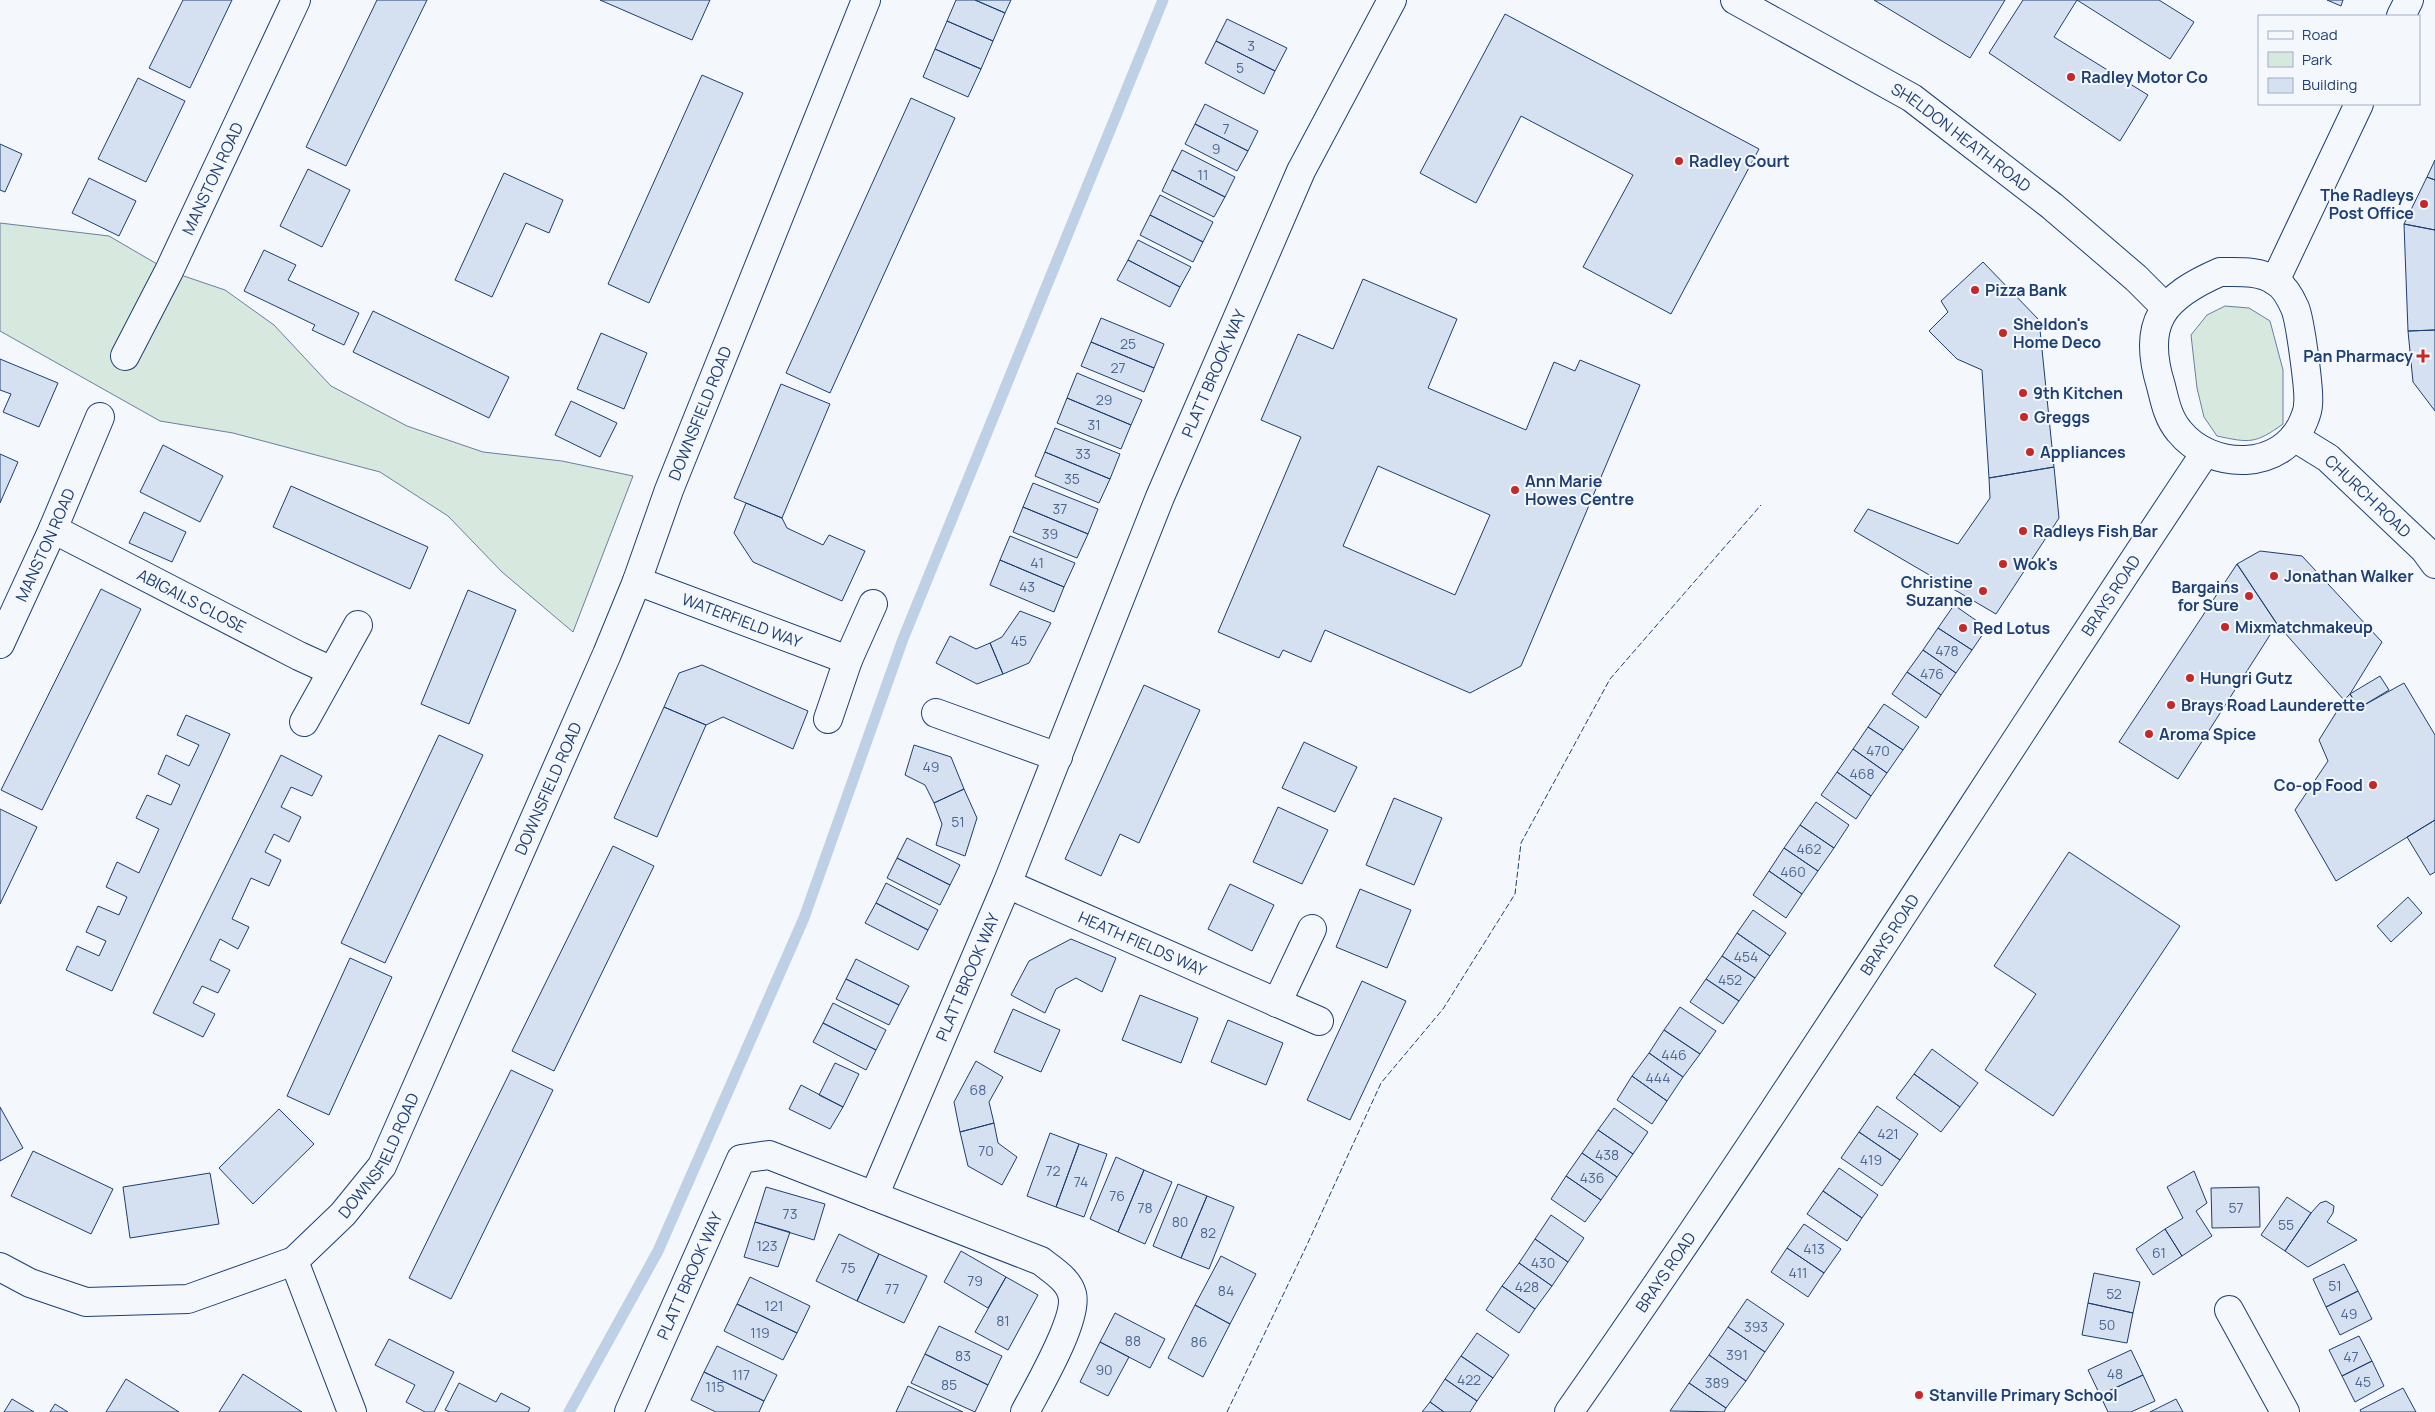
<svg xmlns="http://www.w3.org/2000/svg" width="2435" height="1412" font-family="Manrope,sans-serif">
<rect width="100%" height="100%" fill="#f4f7fb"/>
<!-- green -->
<path fill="#d7e8df" stroke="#687fa3" d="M0 223 109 236 169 271 225 290 274 325 331 386 407 426 483 452 562 461 633 476 573 632 502 572 448 516 380 472 233 433 160 421 0 331Z
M2225 306 2249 308 2270 321 2283 370V424C2255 444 2250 443 2217 436L2204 417 2197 388 2191 335 2207 315Z"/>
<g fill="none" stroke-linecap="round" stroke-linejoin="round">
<!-- stream -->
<path stroke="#bed0e5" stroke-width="11" d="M569 1412 658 1251 804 918 903 639 1163 0"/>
</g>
<!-- building -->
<path fill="#d5e0f0" stroke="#1d3f73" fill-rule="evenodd" d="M183 0H232L190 88 149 68Z
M377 0H427L346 166 306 147Z
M600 0H710L692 40Z
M956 0H975L1005 13 993 41 947 21Z
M975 0H1011L1005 13Z
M1874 0H2005L1970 58Z
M2023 0H2159L2194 22 2170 59 2077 0 2054 37 2148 95 2120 141 1989 53Z
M2327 0H2343L2341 6Z
M1505 14 1759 149 1671 314 1583 267 1633 175 1521 116 1476 203 1420 173Z
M1227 19 1287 48 1275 71 1216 41Z
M947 21 993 41 981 69 935 49Z
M1216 41 1275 71 1264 94 1205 63Z
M935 49 981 69 968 97 923 77Z
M702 75 743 93 649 303 608 284Z
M138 78 185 101 146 182 98 159Z
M911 98 955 118 830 393 786 373Z
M1205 104 1258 131 1248 151 1195 124Z
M1195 124 1248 151 1237 171 1185 144Z
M0 144 22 154 5 192 0 190Z
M1182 150 1235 177 1225 197 1172 170Z
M2435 160V180L2427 177Z
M308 169 350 190 322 247 280 226Z
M1172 170 1225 197 1214 217 1162 191Z
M504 173 563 200 549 233 526 223 492 297 455 280Z
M2427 177 2435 180V230L2404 224Z
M89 178 136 201 119 236 72 213Z
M1160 195 1213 222 1203 242 1150 215Z
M1150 215 1203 242 1193 262 1140 235Z
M2404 224 2435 230V330L2408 331Z
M1138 240 1191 267 1180 287 1128 260Z
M264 250 296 265 288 280 359 313 344 345 312 330 315 325 244 291Z
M1128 260 1180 287 1170 307 1117 280Z
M1983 262 2039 320 2054 467 1989 478 1982 370 1957 359 1929 331 1948 312 1941 301Z
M1363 279 1457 319 1428 388 1526 430 1554 362 1575 371 1580 360 1640 385 1521 666 1470 693 1325 630 1311 662 1283 650 1279 658 1218 632 1301 437 1261 420 1298 334 1333 349ZM1378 466 1490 515 1455 595 1343 546Z
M373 311 509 377 489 418 353 352Z
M1101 318 1164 344 1154 368 1091 342Z
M2435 330V411L2413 382 2408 331Z
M601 333 647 353 624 409 577 389Z
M1091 342 1154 368 1144 392 1081 366Z
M0 359 58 383 39 427 3 412 11 394 0 390Z
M1077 373 1142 400 1131 425 1067 398Z
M781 384 830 404 782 518 734 498Z
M1067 398 1131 425 1121 449 1057 423Z
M571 401 617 423 600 457 555 435Z
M1055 428 1120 454 1110 479 1045 452Z
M163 445 223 476 200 522 140 492Z
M1045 452 1110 479 1099 503 1035 476Z
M0 454 18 462 0 503Z
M2054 467 2059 518 1996 614 1854 531 1868 509 1958 544 1990 498 1989 478Z
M1033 483 1098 509 1088 534 1023 507Z
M291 486 428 547 410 589 273 527Z
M746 503 782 518 787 528 823 545 829 535 865 551 842 601 753 562 734 533Z
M1023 507 1088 534 1077 558 1013 532Z
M144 512 186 532 172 562 129 543Z
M1010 536 1075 563 1064 587 1000 560Z
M2260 551 2302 556 2382 642 2350 694 2344 700 2277 624 2237 564Z
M1000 560 1064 587 1054 612 990 585Z
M2237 564 2277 624 2178 779 2119 742Z
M101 589 141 609 42 810 1 790Z
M468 590 516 610 469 724 421 704Z
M1954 605 1987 628 1972 650 1938 628Z
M1020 611 1051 623 1029 663 1003 674 990 643 1002 637Z
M1938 628 1972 650 1956 673 1923 650Z
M950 636 976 649 990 643 1003 674 977 684 936 663Z
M1923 650 1956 673 1941 695 1907 672Z
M702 665 808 711 793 749 723 717 706 725 664 707 679 673Z
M1907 672 1941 695 1926 718 1892 694Z
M2380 676 2389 690 2359 708 2350 694Z
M2404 683 2435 735V820L2336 881 2295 810 2328 761 2319 740 2344 700 2350 694 2359 708Z
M1144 685 1200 710 1139 843 1120 834 1101 876 1065 859Z
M1884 704 1919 727 1903 750 1868 727Z
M664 707 706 725 657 837 614 818Z
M186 715 230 734 112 991 66 970 77 946 99 956 106 941 86 932 98 906 119 915 127 897 106 887 117 862 139 873 159 829 136 818 147 795 171 805 180 785 158 774 166 755 189 766 199 745 177 735Z
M1868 727 1903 750 1887 773 1853 749Z
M439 735 483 755 385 963 341 943Z
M1304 742 1357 767 1335 812 1282 788Z
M914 745 951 757 964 789 934 803 925 785 905 775Z
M1853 749 1887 773 1871 796 1837 772Z
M281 755 322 776 312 796 291 787 281 807 301 817 289 842 274 834 265 852 281 860 269 886 251 878 232 919 249 927 238 949 220 939 210 960 230 970 218 993 202 986 193 1003 215 1014 203 1037 153 1013Z
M1837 772 1871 796 1856 819 1821 795Z
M964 789 977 818 965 856 936 845 942 824 934 803Z
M1394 798 1442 818 1414 885 1366 865Z
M1816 802 1849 825 1834 848 1800 825Z
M1278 807 1328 830 1302 884 1253 862Z
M0 809 37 827 0 904Z
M2435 820V872L2430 875 2407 837Z
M1800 825 1834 848 1818 871 1784 848Z
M907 838 960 865 950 885 897 858Z
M613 846 654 866 554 1071 512 1051Z
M1784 848 1818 871 1802 894 1769 871Z
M2069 852 2180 926 2053 1116 1985 1070 2036 994 1994 966Z
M897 858 950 885 940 905 887 878Z
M1769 871 1802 894 1786 918 1753 895Z
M886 883 938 910 928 930 876 903Z
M1230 884 1274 905 1252 951 1208 929Z
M1360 889 1411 910 1387 968 1336 947Z
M2408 897 2422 913 2391 942 2377 926Z
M876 903 928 930 918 950 865 923Z
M1753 910 1786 933 1770 956 1737 933Z
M1737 933 1770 956 1755 978 1722 956Z
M1071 939 1116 958 1102 992 1076 978 1056 989 1045 1013 1011 995 1029 961Z
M1722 956 1755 978 1739 1001 1706 979Z
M350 958 392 977 329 1115 287 1096Z
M856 959 909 986 899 1005 846 979Z
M846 979 899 1005 889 1025 836 999Z
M1706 979 1739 1001 1723 1024 1690 1002Z
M1362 981 1406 1001 1350 1120 1307 1100Z
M1140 995 1198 1018 1181 1063 1122 1040Z
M833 1003 886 1030 876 1050 823 1023Z
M1680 1007 1716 1031 1700 1054 1664 1030Z
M1013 1009 1060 1030 1041 1072 994 1052Z
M1228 1020 1283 1043 1266 1085 1211 1062Z
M823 1023 876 1050 866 1070 813 1042Z
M1664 1030 1700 1054 1683 1077 1649 1053Z
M1932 1049 1978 1083 1960 1107 1914 1074Z
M1649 1053 1683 1077 1667 1101 1632 1076Z
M976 1061 1003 1077 989 1102 994 1123 960 1132 954 1102Z
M835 1063 859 1074 843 1107 819 1095Z
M511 1070 553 1090 451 1299 409 1278Z
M1914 1074 1960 1107 1941 1132 1896 1098Z
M1632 1076 1667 1101 1652 1124 1617 1100Z
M801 1085 843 1107 830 1129 789 1109Z
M1877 1106 1918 1134 1900 1160 1859 1132Z
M0 1107 23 1148 0 1161Z
M1614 1108 1648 1132 1633 1154 1598 1130Z
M279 1109 314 1144 253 1204 219 1168Z
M994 1123 998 1143 1017 1157 1002 1185 968 1166 960 1132Z
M1598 1130 1633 1154 1617 1177 1582 1153Z
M1859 1132 1900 1160 1882 1186 1841 1158Z
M1050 1133 1079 1144 1056 1207 1027 1196Z
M1079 1144 1107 1154 1084 1217 1056 1207Z
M33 1151 113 1189 91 1234 11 1196Z
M1582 1153 1617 1177 1601 1200 1566 1176Z
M1116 1157 1144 1170 1118 1232 1090 1219Z
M1839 1168 1878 1195 1862 1218 1823 1191Z
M1144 1170 1172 1182 1145 1244 1118 1232Z
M2194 1171 2207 1203 2196 1211 2212 1236 2182 1256 2165 1229 2183 1218 2167 1187Z
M210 1173 219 1224 130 1238 123 1187Z
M1566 1176 1601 1200 1585 1222 1551 1199Z
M1178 1184 1207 1196 1181 1258 1153 1246Z
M766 1187 825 1204 814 1240 755 1222Z
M2259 1187 2260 1227 2212 1228 2211 1188Z
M1823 1191 1862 1218 1847 1241 1807 1214Z
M1207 1196 1234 1207 1209 1269 1181 1258Z
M2287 1197 2311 1213 2285 1251 2261 1235Z
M2326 1201 2334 1206 2333 1213 2327 1222 2357 1240 2308 1267 2285 1251 2311 1213 2320 1203Z
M1551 1215 1584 1238 1568 1262 1535 1239Z
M755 1222 790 1232 778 1267 744 1257Z
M1804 1224 1841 1249 1824 1273 1787 1248Z
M2165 1229 2182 1256 2153 1275 2136 1249Z
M839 1234 879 1254 857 1301 816 1281Z
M1535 1239 1568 1262 1552 1286 1519 1263Z
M1787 1248 1824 1273 1808 1297 1771 1272Z
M961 1251 1006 1277 988 1308 944 1282Z
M879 1254 927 1276 904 1323 857 1301Z
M1221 1256 1256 1274 1230 1324 1195 1305Z
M1519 1263 1552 1286 1535 1309 1502 1286Z
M2344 1264 2358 1291 2326 1307 2313 1279Z
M2094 1273 2140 1282 2133 1313 2088 1303Z
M750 1277 810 1306 797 1333 737 1304Z
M1006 1277 1038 1295 1008 1350 975 1332Z
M1502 1286 1535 1309 1519 1333 1486 1310Z
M2358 1291 2372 1319 2340 1335 2326 1307Z
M1747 1299 1784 1324 1765 1352 1728 1327Z
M2088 1303 2133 1313 2127 1343 2082 1335Z
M737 1304 797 1333 783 1360 724 1331Z
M1195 1305 1230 1324 1203 1377 1168 1358Z
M1115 1313 1165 1339 1150 1368 1100 1342Z
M939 1326 1002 1356 988 1385 925 1354Z
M1728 1327 1765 1352 1746 1381 1709 1355Z
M1477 1333 1509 1355 1493 1378 1461 1356Z
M2359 1336 2372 1361 2342 1376 2329 1350Z
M389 1339 454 1372 434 1412H425L406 1402 415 1385 375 1365Z
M1100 1342 1129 1357 1108 1396 1080 1382Z
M717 1346 777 1375 764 1401 704 1372Z
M2131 1350 2143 1375 2100 1395 2088 1370Z
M925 1354 988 1385 975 1412 911 1383Z
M1709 1355 1746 1381 1726 1408 1689 1383Z
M1461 1356 1493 1378 1477 1401 1445 1379Z
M2372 1361 2384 1386 2355 1402 2342 1376Z
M704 1372 764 1401 759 1412H716L691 1400Z
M243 1374 302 1412H219Z
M2143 1375 2155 1401 2131 1412H2108L2100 1395Z
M126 1379 179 1412H106Z
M1445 1379 1477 1401 1470 1412H1444L1430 1402Z
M459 1383 496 1402 501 1393 530 1408 528 1412H450L445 1410Z
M1689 1383 1726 1408 1724 1412 1670 1411Z
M908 1386 963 1412H896Z
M2403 1388 2416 1412H2361L2360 1410Z
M12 1399 34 1412H4Z
M2176 1399 2183 1412H2150Z
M1430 1402 1444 1412H1422Z
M55 1404 68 1412H50Z"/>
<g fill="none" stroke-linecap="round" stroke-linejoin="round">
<defs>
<g id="street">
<path id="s1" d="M125 356 169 271 296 0"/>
<path id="s2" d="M53 529 299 656 332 671"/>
<path id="s3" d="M637 581 848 660"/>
<path id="s4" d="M0 644 53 529 100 417"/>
<path d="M936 713 1058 757"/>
<path d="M828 719 848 660 873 604"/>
<path d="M304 722 358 625"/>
<path id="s5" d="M1007 884 1319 1021"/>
<path d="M1277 1003 1312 929"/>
<path id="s6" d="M874 1196 1007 884 1160 497 1301 171 1392 0"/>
<path d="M294 1261 352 1412"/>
<path id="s7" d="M0 1267 30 1283 86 1302 188 1299 294 1261 343 1214 382 1166 607 654 637 581 669 490 866 0"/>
<path d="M2229 1310 2285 1412"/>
<path id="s8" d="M629 1412 741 1159 769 1155 1041 1261C1052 1270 1068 1279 1072 1294 1079 1318 1037 1389 1025 1412"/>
</g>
<g id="secondary">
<path id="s9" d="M1735 0 1912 98 2052 206 2136 278 2165 307"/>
<path d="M2401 16 2409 0"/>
<path d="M2220 272C2237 272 2260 270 2275 281 2284 286 2291 299 2295 308 2300 320 2310 392 2308 405 2308 410 2306 415 2304 420 2283 472 2211 471 2179 431 2168 418 2165 402 2161 386 2141 322 2163 297 2220 272Z"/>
<path d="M2275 281 2359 104"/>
<path id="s10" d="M2294 437 2328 458 2424 549 2435 564"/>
<path id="s11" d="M1569 1412C1789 1098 1992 772 2205 453"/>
</g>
</defs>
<!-- street casing -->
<use href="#street" stroke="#1d3f73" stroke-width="30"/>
<!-- secondary casing -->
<use href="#secondary" stroke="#1d3f73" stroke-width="30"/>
<!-- street -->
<use href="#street" stroke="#f4f7fb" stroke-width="28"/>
<!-- secondary -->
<use href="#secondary" stroke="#f4f7fb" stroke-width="28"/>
<!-- fence -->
<path stroke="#1d3f73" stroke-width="1" stroke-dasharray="6 2.5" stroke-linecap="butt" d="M1227 1412 1306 1247 1381 1083 1443 1009 1515 894 1521 843 1610 679 1761 505"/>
</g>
<!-- markers -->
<g fill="#c62828" stroke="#f4f7fb" stroke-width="2">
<circle cx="2071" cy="77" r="5"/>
<circle cx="1679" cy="161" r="5"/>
<circle cx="2424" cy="204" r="5"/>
<circle cx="1975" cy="290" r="5"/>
<circle cx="2003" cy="333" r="5"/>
<path d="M2420.5 348.5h5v5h5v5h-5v5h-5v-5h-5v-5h5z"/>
<circle cx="2023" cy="393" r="5"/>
<circle cx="2024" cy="417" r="5"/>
<circle cx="2030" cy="452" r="5"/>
<circle cx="1515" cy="490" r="5"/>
<circle cx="2023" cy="531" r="5"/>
<circle cx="2003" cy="564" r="5"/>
<circle cx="2274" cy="576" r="5"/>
<circle cx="1983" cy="591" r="5"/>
<circle cx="2249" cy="596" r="5"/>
<circle cx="2225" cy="627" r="5"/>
<circle cx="1963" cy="628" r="5"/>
<circle cx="2190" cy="678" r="5"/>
<circle cx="2171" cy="705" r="5"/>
<circle cx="2149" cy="734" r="5"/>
<circle cx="2373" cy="785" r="5"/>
<circle cx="1919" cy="1395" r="5"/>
</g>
<g text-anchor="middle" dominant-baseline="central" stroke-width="4" stroke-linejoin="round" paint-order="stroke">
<!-- number labels -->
<g font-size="14" fill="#4b6792">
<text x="1251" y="45">3</text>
<text x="1240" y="67">5</text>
<text x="1226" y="128">7</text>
<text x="1216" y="148">9</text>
<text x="1203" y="174">11</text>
<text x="1128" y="343">25</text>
<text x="1118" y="367">27</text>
<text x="1104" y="399">29</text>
<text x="1094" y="424">31</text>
<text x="1083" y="453">33</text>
<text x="1072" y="478">35</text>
<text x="1060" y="508">37</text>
<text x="1050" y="533">39</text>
<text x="1037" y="562">41</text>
<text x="1027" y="586">43</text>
<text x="1019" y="640">45</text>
<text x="1947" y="650">478</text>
<text x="1932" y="673">476</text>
<text x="1878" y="750">470</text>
<text x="931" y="766">49</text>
<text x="1862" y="773">468</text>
<text x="958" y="821">51</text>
<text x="1809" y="848">462</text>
<text x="1793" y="871">460</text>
<text x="1746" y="956">454</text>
<text x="1730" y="979">452</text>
<text x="1674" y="1054">446</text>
<text x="1658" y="1077">444</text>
<text x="978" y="1089">68</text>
<text x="1888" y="1133">421</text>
<text x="986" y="1150">70</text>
<text x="1607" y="1154">438</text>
<text x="1871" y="1159">419</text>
<text x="1053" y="1170">72</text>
<text x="1592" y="1177">436</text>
<text x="1081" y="1181">74</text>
<text x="1117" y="1195">76</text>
<text x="1145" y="1207">78</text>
<text x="2236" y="1207">57</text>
<text x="790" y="1213">73</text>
<text x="1180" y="1221">80</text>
<text x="2286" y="1224">55</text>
<text x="1208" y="1232">82</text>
<text x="767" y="1245">123</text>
<text x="1814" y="1248">413</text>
<text x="2159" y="1252">61</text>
<text x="1543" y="1262">430</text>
<text x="848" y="1267">75</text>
<text x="1798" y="1272">411</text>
<text x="975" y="1280">79</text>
<text x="2335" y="1285">51</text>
<text x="1527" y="1286">428</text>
<text x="892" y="1288">77</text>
<text x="1226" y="1290">84</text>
<text x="2114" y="1293">52</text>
<text x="774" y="1305">121</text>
<text x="2349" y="1313">49</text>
<text x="1003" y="1320">81</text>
<text x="2107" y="1324">50</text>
<text x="1756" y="1326">393</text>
<text x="760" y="1332">119</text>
<text x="1133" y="1340">88</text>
<text x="1199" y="1341">86</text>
<text x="1737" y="1354">391</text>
<text x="963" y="1355">83</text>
<text x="2351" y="1356">47</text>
<text x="1104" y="1369">90</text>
<text x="2115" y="1373">48</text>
<text x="741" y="1374">117</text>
<text x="1469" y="1379">422</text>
<text x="2363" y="1381">45</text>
<text x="1717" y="1382">389</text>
<text x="949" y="1384">85</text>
<text x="715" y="1386">115</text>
</g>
<!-- poi labels -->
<g font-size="16" font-weight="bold" fill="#1d3f73" stroke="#f4f7fb" text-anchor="start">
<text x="2081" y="77">Radley Motor Co</text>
<text x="1689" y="161">Radley Court</text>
<text x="2414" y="195" text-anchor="end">The Radleys<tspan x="2414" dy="18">Post Office</tspan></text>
<text x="1985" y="290">Pizza Bank</text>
<text x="2013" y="324">Sheldon's<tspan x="2013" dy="18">Home Deco</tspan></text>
<text x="2413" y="356" text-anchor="end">Pan Pharmacy</text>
<text x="2033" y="393">9th Kitchen</text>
<text x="2034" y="417">Greggs</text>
<text x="2040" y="452">Appliances</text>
<text x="1525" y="481">Ann Marie<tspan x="1525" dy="18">Howes Centre</tspan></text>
<text x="2033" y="531">Radleys Fish Bar</text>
<text x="2013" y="564">Wok's</text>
<text x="2284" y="576">Jonathan Walker</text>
<text x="1973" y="582" text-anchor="end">Christine<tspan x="1973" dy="18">Suzanne</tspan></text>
<text x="2239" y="587" text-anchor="end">Bargains<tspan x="2239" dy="18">for Sure</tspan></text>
<text x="2235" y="627">Mixmatchmakeup</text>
<text x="1973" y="628">Red Lotus</text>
<text x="2200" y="678">Hungri Gutz</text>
<text x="2181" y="705">Brays Road Launderette</text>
<text x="2159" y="734">Aroma Spice</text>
<text x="2363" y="785" text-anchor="end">Co-op Food</text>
<text x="1929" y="1395">Stanville Primary School</text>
</g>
<!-- street labels -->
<g font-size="16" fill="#1d3f73" stroke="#f4f7fb">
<text stroke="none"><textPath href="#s9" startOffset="265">SHELDON HEATH ROAD</textPath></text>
<text stroke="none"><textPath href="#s1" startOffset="198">MANSTON ROAD</textPath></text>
<text stroke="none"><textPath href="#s6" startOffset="890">PLATT BROOK WAY</textPath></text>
<text stroke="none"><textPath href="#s7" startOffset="1255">DOWNSFIELD ROAD</textPath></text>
<text stroke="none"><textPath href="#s10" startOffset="95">CHURCH ROAD</textPath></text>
<text stroke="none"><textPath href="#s4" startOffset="109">MANSTON ROAD</textPath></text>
<text stroke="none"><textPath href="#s11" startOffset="980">BRAYS ROAD</textPath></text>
<text stroke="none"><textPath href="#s2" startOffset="156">ABIGAILS CLOSE</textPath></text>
<text stroke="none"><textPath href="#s3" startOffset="112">WATERFIELD WAY</textPath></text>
<text stroke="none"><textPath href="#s7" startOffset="850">DOWNSFIELD ROAD</textPath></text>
<text stroke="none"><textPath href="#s11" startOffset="575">BRAYS ROAD</textPath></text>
<text stroke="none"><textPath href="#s5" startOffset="148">HEATH FIELDS WAY</textPath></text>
<text stroke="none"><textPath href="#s6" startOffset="238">PLATT BROOK WAY</textPath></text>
<text stroke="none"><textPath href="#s7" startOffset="445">DOWNSFIELD ROAD</textPath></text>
<text stroke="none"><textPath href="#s11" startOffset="170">BRAYS ROAD</textPath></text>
<text stroke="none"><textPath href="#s8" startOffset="149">PLATT BROOK WAY</textPath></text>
</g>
</g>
<!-- legend -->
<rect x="2258" y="15" width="162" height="90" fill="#f4f7fb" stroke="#9eadc5"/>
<rect x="2268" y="31" width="25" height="8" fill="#f4f7fb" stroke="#9eadc5"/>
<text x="2302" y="40" font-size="15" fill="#1d3f73">Road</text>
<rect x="2268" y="52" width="25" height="15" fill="#d7e8df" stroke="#9eadc5"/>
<text x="2302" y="65" font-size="15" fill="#1d3f73">Park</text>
<rect x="2268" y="78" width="25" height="15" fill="#d5e0f0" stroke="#9eadc5"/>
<text x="2302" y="90" font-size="15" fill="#1d3f73">Building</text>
</svg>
